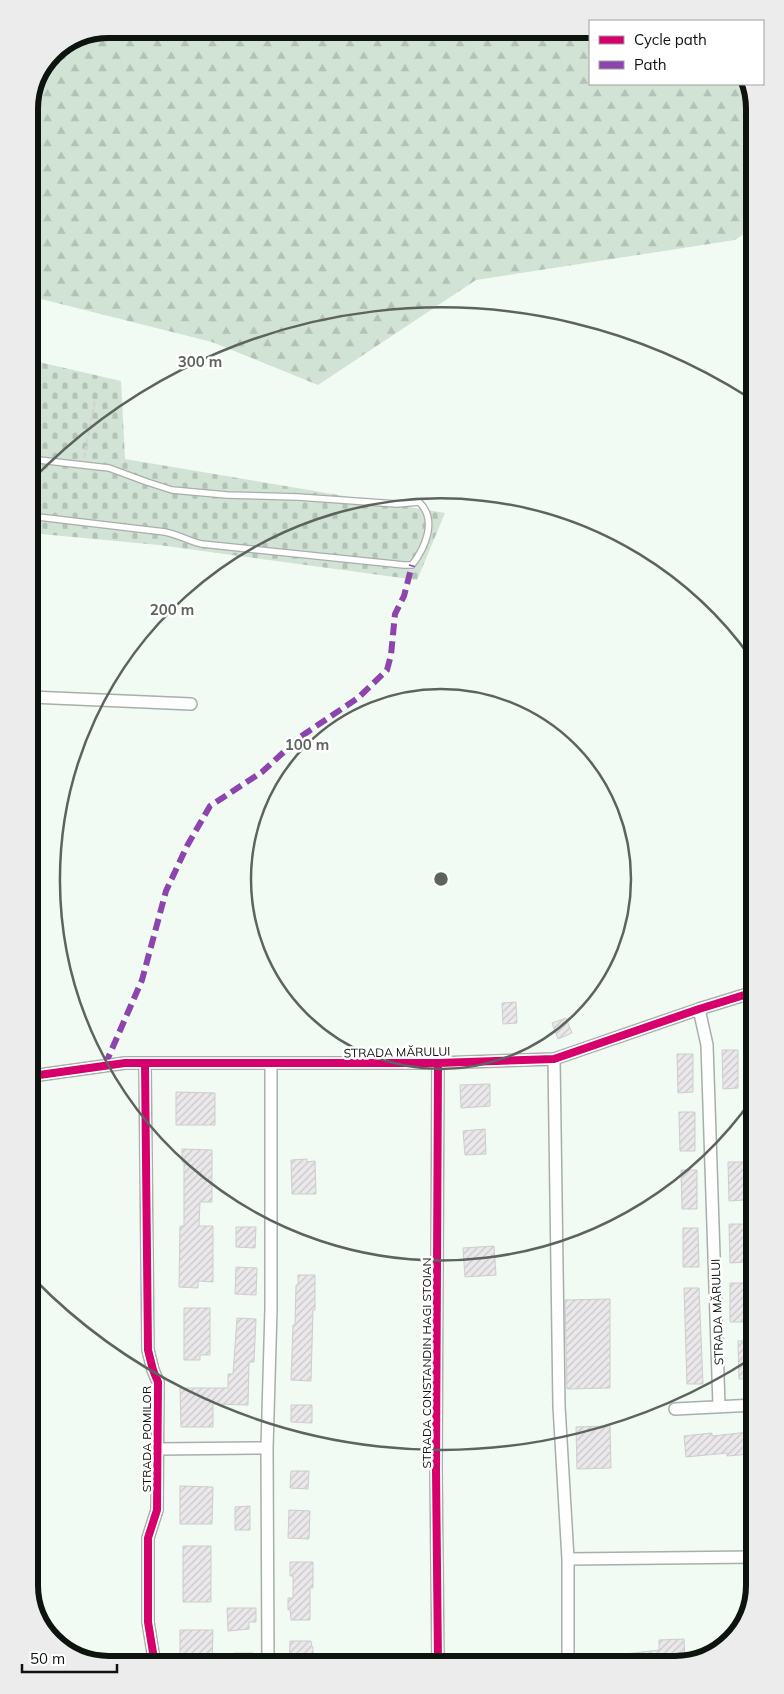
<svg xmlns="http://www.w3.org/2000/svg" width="784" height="1694" font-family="Mulish,sans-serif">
<defs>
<pattern id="forest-firs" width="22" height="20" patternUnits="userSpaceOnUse" patternTransform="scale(1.25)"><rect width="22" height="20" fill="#d1e3d5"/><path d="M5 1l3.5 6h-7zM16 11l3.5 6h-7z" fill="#b2c2b6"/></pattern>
<pattern id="cemetery-stones" width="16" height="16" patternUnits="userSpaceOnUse" patternTransform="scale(1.25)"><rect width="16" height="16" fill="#d1e3d5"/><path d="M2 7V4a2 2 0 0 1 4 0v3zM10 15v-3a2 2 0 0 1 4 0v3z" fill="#b2c2b6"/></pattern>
<pattern id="building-hatch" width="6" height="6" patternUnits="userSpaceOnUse" patternTransform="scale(1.25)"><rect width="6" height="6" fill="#eae8ea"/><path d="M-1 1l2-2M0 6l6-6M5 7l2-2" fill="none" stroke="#c8c6c8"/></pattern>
</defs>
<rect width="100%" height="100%" fill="#f1faf3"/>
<!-- forest -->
<path fill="url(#forest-firs)" d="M108 29H590V84H751V229L735 240 476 280 318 385 212 342 29 296V103L52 52Z"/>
<!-- cemetery -->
<path fill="url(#cemetery-stones)" d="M30 360 121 381 125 459 445 513 417 580 159 545 30 533Z"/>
<!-- building -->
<path fill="url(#building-hatch)" stroke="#cdcecc" d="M516 1002 517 1023 503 1024 502 1003Z
M566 1018 572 1033 558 1039 552 1023Z
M722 1050H738V1088L723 1089Z
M677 1054H693V1092L678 1093Z
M490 1084V1106L461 1108 460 1085Z
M176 1092 215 1093V1125H176Z
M679 1112H695V1151H680Z
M485 1129 486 1154 465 1155 463 1131Z
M182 1149 212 1150V1202H200L199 1226H213V1282L198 1281V1288L179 1287 180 1226H184V1162H182Z
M307 1159V1162L315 1161 316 1194H292L291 1160Z
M728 1162H744V1200L729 1201Z
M681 1170H697V1209H682Z
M729 1224H745L746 1262 730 1263Z
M236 1227H256L255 1248 236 1247Z
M683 1228H698L699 1267H683Z
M494 1246 496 1275 465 1277 463 1248Z
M236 1267 257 1268 256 1295 235 1294Z
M298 1275H315V1310H313L311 1381 291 1380 293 1325H295L296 1285H298Z
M730 1283H745L746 1322H730Z
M684 1288H699L703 1384H687Z
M610 1299V1388L567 1389 565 1300Z
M184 1308H210V1355H200V1360H184Z
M237 1318 256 1319 254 1362H249L248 1405 213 1404V1427H181L180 1388H228V1374H233Z
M754 1340V1379H739L738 1341Z
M291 1405H312V1423L291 1422Z
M610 1426 611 1468 577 1469 576 1427Z
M749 1432 751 1454 727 1456V1453L686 1457 684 1436 712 1433V1436Z
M291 1471H309L308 1489 290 1488Z
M180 1486 213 1487 212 1524H180Z
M250 1506V1530H235V1507Z
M289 1510 310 1511 309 1539 288 1538Z
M183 1546H211V1602H183Z
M290 1562H313V1588H310V1620H291L290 1609 288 1610V1598H293V1576H290Z
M227 1608H256V1622H249V1629L228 1631Z
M180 1630H213L212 1664 180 1665Z
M684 1639 685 1661 617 1662V1655L659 1650V1640Z
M290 1641H311L312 1647H313V1664H289Z
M234 1653H253V1664H234Z"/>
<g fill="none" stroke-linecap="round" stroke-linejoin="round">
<defs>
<path id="lane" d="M30 459 109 468 147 482 172 490 227 495 298 497 397 504 419 502C438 520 425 548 412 565H404L202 544C188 541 180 535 165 532L30 516"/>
<path id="street" d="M31 697 191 704
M699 1009 707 1045 719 1406
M554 1059 559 1406 568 1559
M145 1064 148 1350 153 1370 158 1382 157 1510 148 1538V1622L155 1665
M32 1076 125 1063H438L554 1059 699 1009 754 992
M675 1409 755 1405
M158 1449 267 1448
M568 1662V1559L755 1557
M438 1663 436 1469 438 1063
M268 1664 267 1448 271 1309V1064"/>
</defs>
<!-- lane casing -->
<use href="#lane" stroke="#a8afaa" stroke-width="8"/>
<!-- street casing -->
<use href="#street" stroke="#a8afaa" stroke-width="14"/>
<!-- path -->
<path stroke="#d3d5d4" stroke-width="2.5" stroke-dasharray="5 2.5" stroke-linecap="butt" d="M30 388 37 389 30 436
M84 458 95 400"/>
<!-- lane -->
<use href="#lane" stroke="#fdfefd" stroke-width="5.5"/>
<!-- street -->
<use href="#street" stroke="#fdfefd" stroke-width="11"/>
<!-- quiet -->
<path stroke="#8e44ad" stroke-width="6" stroke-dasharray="12 6" stroke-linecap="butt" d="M105 1065 142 980 166 891 187 846 210 806 262 772 300 737 358 698 387 670 391 655 395 614 404 596 412 565"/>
<defs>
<path id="cycleway" d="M145 1064 148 1350 153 1370 158 1382 157 1510 148 1538V1622L155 1665
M32 1076 125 1063H438L554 1059 699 1009 754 992
M438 1663 436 1469 438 1063"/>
</defs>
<!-- cycleway casing -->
<use href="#cycleway" stroke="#fff" stroke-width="11"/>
<!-- cycleway -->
<use href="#cycleway" stroke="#d6006c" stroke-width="8"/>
</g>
<!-- distance rings -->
<g fill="none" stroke="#5d645e" stroke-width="2.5">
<circle cx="441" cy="879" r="190"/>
<path d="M753 1098A381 381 0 1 1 751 658"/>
<path d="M752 1358A571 571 0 0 1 34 1279M30 482A571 571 0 0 1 748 397"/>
</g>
<g text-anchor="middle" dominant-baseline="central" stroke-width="5" stroke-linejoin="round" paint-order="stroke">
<!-- street labels -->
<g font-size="12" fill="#0d130e" stroke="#fff">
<text transform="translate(397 1052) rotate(-1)">STRADA MĂRULUI</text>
<text transform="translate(717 1312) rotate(-92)">STRADA MĂRULUI</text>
<text transform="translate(426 1363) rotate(-90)">STRADA CONSTANDIN HAGI STOIAN</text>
<text transform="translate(146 1439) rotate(-90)">STRADA POMILOR</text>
</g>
</g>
<!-- crop -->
<path d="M0 0H784V1694H0ZM109 38H675A71 71 0 0 1 746 109V1585A71 71 0 0 1 675 1656H109A71 71 0 0 1 38 1585V109A71 71 0 0 1 109 38Z" fill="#ececec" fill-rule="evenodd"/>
<path fill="none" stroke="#0d130e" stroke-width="6" d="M109 38H675A71 71 0 0 1 746 109V1585A71 71 0 0 1 675 1656H109A71 71 0 0 1 38 1585V109A71 71 0 0 1 109 38Z"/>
<circle cx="441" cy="879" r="8" fill="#5d645e" stroke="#fff" stroke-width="2.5"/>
<g font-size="15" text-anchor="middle" font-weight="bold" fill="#5d645e" stroke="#fff" stroke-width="5" stroke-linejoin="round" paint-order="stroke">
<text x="200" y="367">300 m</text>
<text x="172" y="615">200 m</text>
<text x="307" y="750">100 m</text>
</g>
<!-- legend -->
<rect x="589" y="20" width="175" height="65" fill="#ffffff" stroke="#9ea19f"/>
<rect x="599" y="36" width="25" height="8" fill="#d6006c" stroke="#9ea19f"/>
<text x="634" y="45" font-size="15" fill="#0d130e">Cycle path</text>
<rect x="599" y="61" width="25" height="8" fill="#8e44ad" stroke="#9ea19f"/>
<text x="634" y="70" font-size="15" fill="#0d130e">Path</text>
<!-- scale -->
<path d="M22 1664v8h95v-8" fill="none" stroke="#0d130e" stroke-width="2.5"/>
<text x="30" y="1664" font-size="15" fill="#0d130e" stroke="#ffffff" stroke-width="4" paint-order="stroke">50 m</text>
</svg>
